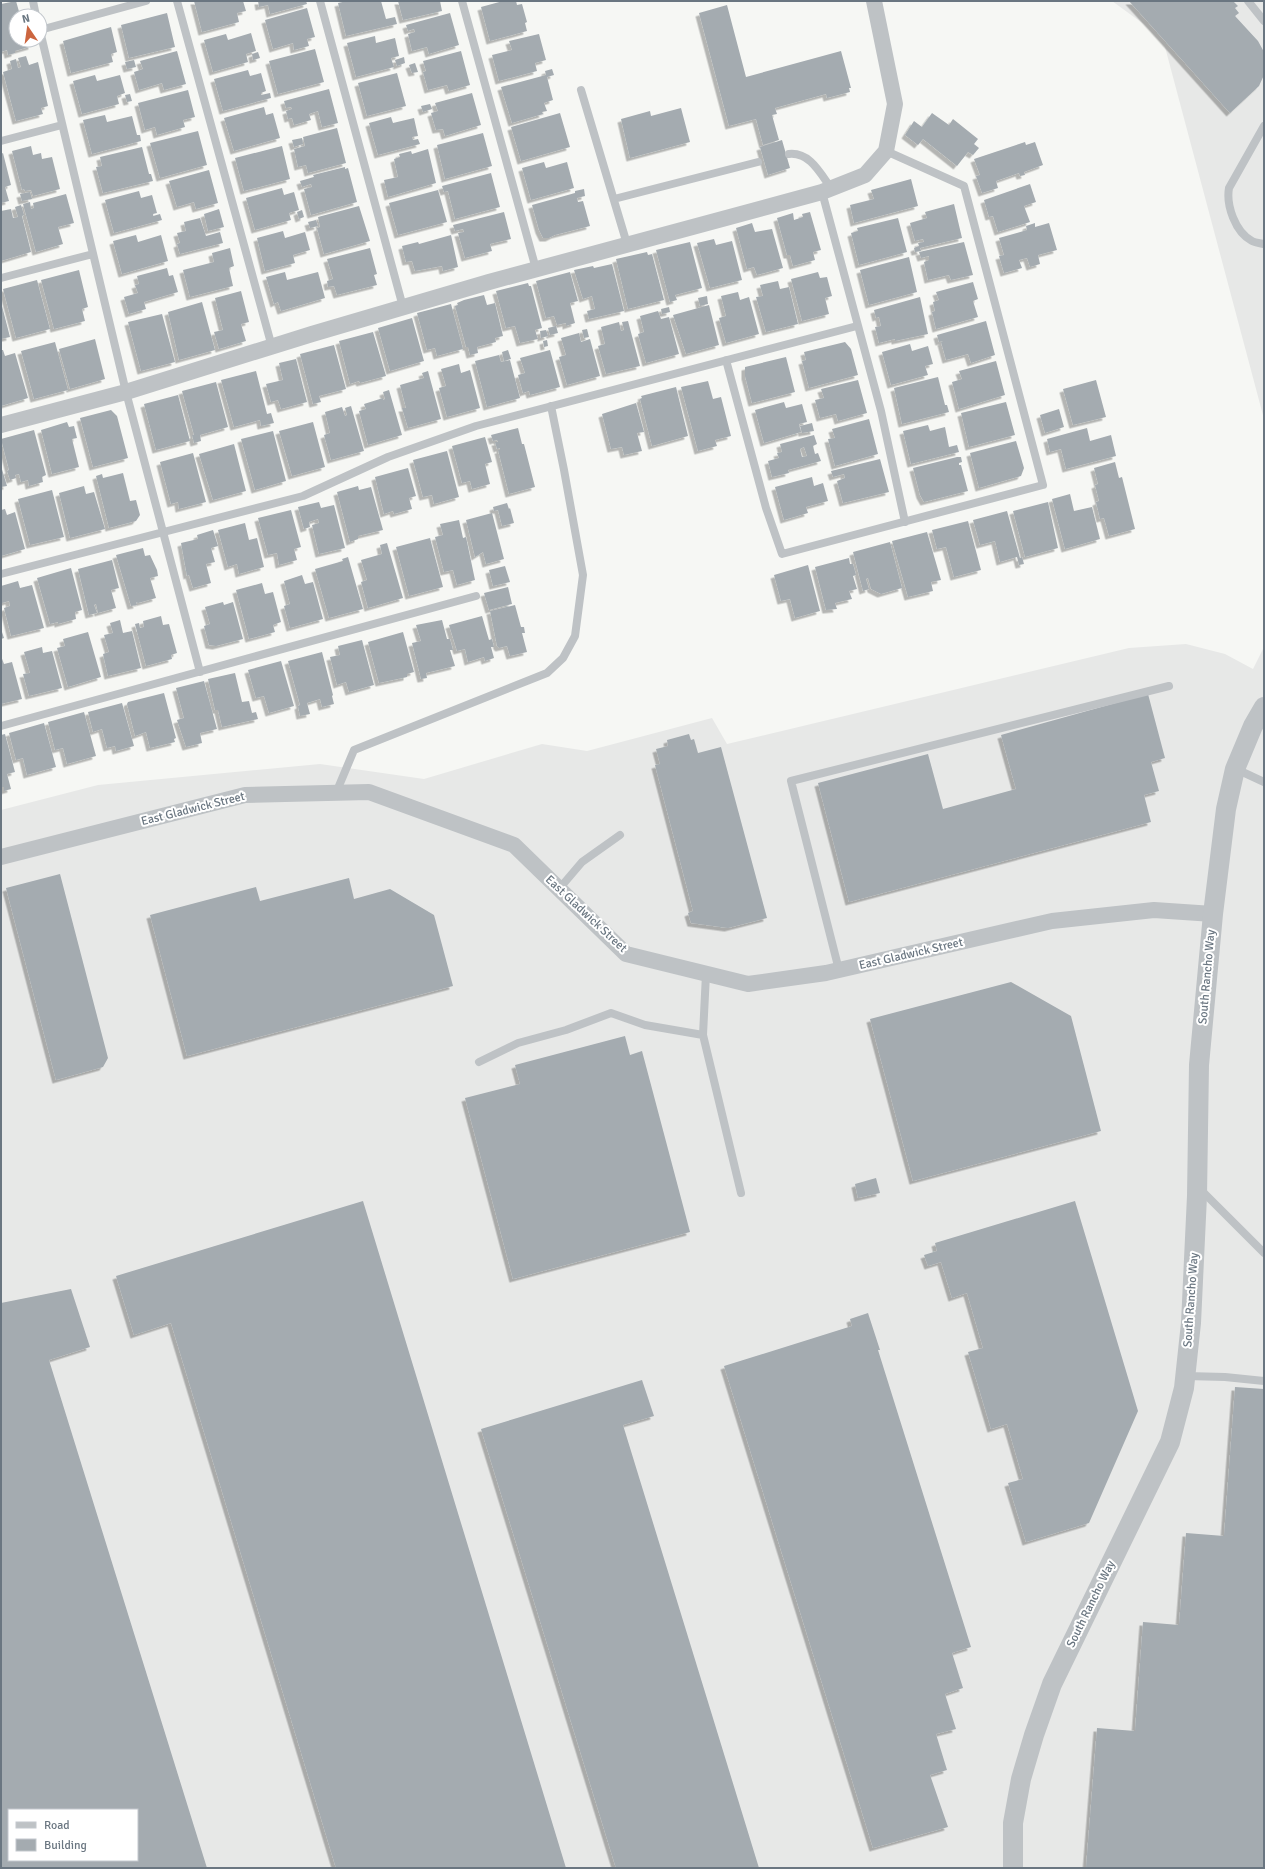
<svg xmlns="http://www.w3.org/2000/svg" width="1265" height="1869" font-family="Signika,sans-serif">
<defs>
<filter id="shadow"><feDropShadow dx="-3.5" dy="3.5" stdDeviation="0" flood-color="#0004"/></filter>
</defs>
<rect width="100%" height="100%" fill="#f6f7f4"/>
<!-- built -->
<path fill="#e7e8e7" fill-rule="evenodd" d="M1112 1H1264V419L1165 47 1145 25Z
M1186 644 1225 654 1253 669 1264 647V1868H1V810L98 785 320 764 424 779 542 744 587 751 712 718 727 744 1129 648ZM9 1810H137V1860H9Z"/>
<!-- building -->
<path fill="#a4abb0" fill-rule="evenodd" filter="url(#shadow)" d="M16 1 20 15 24 14V16H16V40H31L32 46 15 51V53L8 55 7 50 1 52V4Z
M194 1H243L246 11 237 13 239 22 202 32Z
M258 1H306L307 4 270 14 268 5 259 7Z
M347 1H381L386 19 395 17 397 24 346 36 338 3Z
M398 1H440L442 11 403 20Z
M503 1H516L517 5 522 4 527 22 525 23 527 31 490 41 481 7Z
M1129 1H1233L1238 6 1235 8 1239 13 1235 16 1258 41 1264 52V75L1259 86 1230 113Z
M727 5 746 77 841 51 851 88H849L850 92 827 98 826 94 775 108 777 114 772 115 779 140 763 145 756 119 729 126 699 13Z
M307 8 315 37 307 39 309 46 294 50 293 43 273 49 265 20Z
M167 13 175 47 129 58 121 25Z
M450 13 459 45 429 54 427 47 412 51 408 34 415 32 414 29 408 31 406 25Z
M111 27 117 52 111 54 113 62 71 73 63 41Z
M251 33 256 51 246 54 248 62 213 72 204 40 226 34 228 40Z
M539 34 546 60 535 63 537 71 499 81 492 55 512 50 509 41Z
M375 36 376 43 395 38 399 56 391 58 394 67 356 77 347 43Z
M315 49 324 82 278 94 269 61Z
M177 51 186 84 164 90 162 83 139 90 134 72 143 69 140 61Z
M461 51 470 85 449 91 447 85 428 90 423 72 426 71 423 61Z
M258 52 260 58 253 60 252 54Z
M26 56 29 65 38 62 48 106 41 108 43 114 16 121 3 72 12 69 10 61 16 59 18 68 21 67 18 58Z
M404 57 405 63 397 66 395 60Z
M134 60 136 67 127 69 125 62Z
M415 63 418 72 412 73 409 65Z
M552 69 554 75 547 77 553 100 544 103 547 111 542 112 543 114 512 123 501 87 546 75 545 71Z
M248 70 250 76 261 73 266 91 261 93V95L270 93 271 98 223 111 214 79Z
M397 73 406 106 367 116 358 83Z
M95 75 97 81 120 75 125 93 117 96 119 104 82 114 73 81Z
M329 89 338 123 322 127 318 111 309 114 311 120 294 125 292 118 288 119 286 111 292 109 291 107 286 108 284 101Z
M188 90 195 117 183 120 185 127 157 135 155 127 145 130 138 103Z
M472 93 481 125 445 136 443 129 436 130 431 113 438 111 435 103Z
M130 94 132 101 127 102 125 95Z
M430 104 432 109 423 112 421 106Z
M264 107 266 115 273 113 280 138 234 151 224 118Z
M681 108 690 142 630 158 621 119 650 111 651 116Z
M560 113 570 147 521 161 511 127Z
M932 113 949 125 953 119 978 139 974 144 979 148 973 155 968 152 957 166 923 139 918 145 905 135 914 121 922 127Z
M105 115 107 122 132 116 137 135H140L141 141 92 154 83 120Z
M391 117 393 123 414 118 418 136 412 137 413 140 418 139 420 144 378 155 369 123Z
M337 128 346 163 308 173 306 165 298 167 294 149 305 146 303 137Z
M198 131 207 165 160 178 150 143Z
M483 133 492 166 445 179 437 145Z
M302 138 303 144 294 147 292 140Z
M782 140 790 168 768 175 760 147Z
M1025 142 1026 145 1035 142 1043 165 1024 172 1025 175 1020 176 1019 173 996 181 998 188 982 193 976 176 980 175 974 159Z
M31 146 33 155 41 153 42 159 52 157 60 189 33 196 31 190 25 191 24 189 22 190 12 151Z
M282 146 290 179 244 191 235 158Z
M142 147 149 174H151L153 181 103 193 96 167 102 166 100 157Z
M428 149 436 183 388 197 384 180 398 177 394 159 400 157 399 154 411 151 412 154Z
M3 153 11 185 5 187 9 201 1 203V154Z
M544 162 546 168 567 162 574 188 531 200 522 168Z
M345 167V169L348 168 357 202 311 215 304 189 312 187 311 184 302 187 300 181 314 177 313 175Z
M209 170 218 203 196 209 194 202 177 207 169 181Z
M491 173 500 207 455 219 448 191 444 192 442 186Z
M911 179 918 206 854 223 850 205 874 199 871 190Z
M1030 184 1036 202 1024 206 1030 222 998 232 993 216 989 217 984 200Z
M282 188 284 195 294 192 299 210 289 213 291 220 255 230 246 198Z
M584 189 585 196 577 198 578 202 583 201 590 226 555 235 549 238H543L539 230 532 205 575 193V191Z
M438 190 447 222 398 235 389 203Z
M139 191 141 198 152 195 157 213 153 214V216L160 214 162 220 114 233 105 200Z
M30 192 32 199 22 201 20 194Z
M66 194 74 223 58 227 63 244 36 252 23 204 30 202 31 209 34 208 33 203Z
M954 204 962 238 920 248 921 251 915 252 914 248 919 246 918 243 924 242 923 239 915 241 910 223 927 218 925 212Z
M21 205 24 215 22 216 31 252 1 261V211L11 209 13 218 18 217 15 207Z
M359 206 370 241 324 254 317 228 320 227 318 217Z
M219 209 224 227 208 231 204 214Z
M302 210 304 217 299 219 297 212Z
M504 212 511 239 490 244 492 251 465 258 458 233 464 232 463 229 455 231 453 225Z
M810 212 821 250 813 252 815 260 793 266 790 255H787L777 218 793 213 794 220 803 217 802 214Z
M200 218 206 236 220 232 223 243 180 254 177 244 180 243 177 233 186 231 184 222Z
M898 218 907 252 859 265 851 233 858 231 857 228Z
M316 220 318 226 310 228 308 222Z
M752 223 755 232 772 229 783 268 757 275 754 267 747 269 736 228Z
M1035 223V227L1049 223 1057 250 1038 255 1040 264 1030 267 1027 258 1019 260 1022 268 1004 273 999 256 1004 255 999 238 1027 230 1026 226Z
M283 231 285 238 305 232 310 250 293 255 295 263 265 271 257 238Z
M136 235 138 242 161 235 168 261 122 274 113 241Z
M451 235 458 267 443 271 442 266 415 271 412 261 406 262 402 246 418 242 419 244Z
M714 239 716 245 732 241 742 280 710 288 697 243Z
M690 242 702 288 675 295 677 300 670 302 656 250Z
M964 242 973 275 951 280 949 275 928 280 924 262 929 260V256L921 258 919 252Z
M230 248 234 266 229 268 233 286 190 297 183 270 214 262 212 253Z
M370 248 377 274 374 275 377 285 337 295 334 286 328 287 327 281 333 279 327 259Z
M647 252 648 255 652 254 664 300 628 309 616 259Z
M909 257 917 292 869 305 860 270Z
M612 264 624 311 589 319 587 311 595 309 592 296 583 299 574 270 593 266 594 268Z
M167 268 169 276 173 275 178 292 144 302 146 309 129 314 124 297 138 293 135 285 139 284 137 276Z
M79 270 88 307 82 309 85 321 54 329 41 280Z
M285 272 287 280 318 272 325 298 281 311 278 302 274 304 266 277Z
M570 272 578 301 570 303 575 323 566 326V323L557 325 554 316 546 318 536 281Z
M818 272 820 278 827 277 832 296 825 298 829 314 802 321 791 279Z
M37 280 50 329 16 338 3 289Z
M778 281 780 289 789 287 798 324 766 332 756 297 763 296 760 285Z
M973 282 978 299 973 301 978 317 936 329 932 312 935 311 933 302 939 300 936 292Z
M528 283 529 286H531L542 328 528 332 535 330 538 339 520 343 515 326 506 328 496 291Z
M241 291 249 322 241 324 246 341 219 349 214 332 223 330 215 298Z
M738 292 740 300 749 297 759 334 726 343 719 318 726 316 721 296Z
M484 295 487 305 495 303 503 336 495 338 496 342 477 347 478 353 470 355 468 347H466L455 306 458 305 457 303 464 300Z
M707 296 708 304 700 306 698 298Z
M920 297 928 334 895 341V339L879 343 875 327 881 326 879 317 876 318 874 310Z
M1 302 10 337 1 339Z
M202 302 215 350 179 360 168 312Z
M451 304 463 349 437 356 435 348 427 350 417 313Z
M709 305 719 345 686 354 673 315Z
M669 307 670 312 662 314 661 309Z
M658 311 661 319 669 317 679 354 646 363 638 334 644 332 640 316Z
M162 314 175 362 141 371 128 322Z
M412 318 424 361 390 371 378 328Z
M628 321 640 366 606 374 598 346 605 344 601 327 619 322 621 331 624 330 622 322Z
M986 321 995 355 971 363 968 354 946 360 941 342 943 341 939 342 937 335Z
M556 326 558 333 550 335 548 328Z
M587 329 589 337 584 338 582 330Z
M546 330 548 336 541 338 540 331Z
M373 332 386 376 360 383 359 381 350 384 339 341Z
M579 333 581 342 590 339 600 376 567 385 559 357 566 355 561 338Z
M95 339 105 379 70 389 59 349Z
M547 340 548 346 544 347 543 341Z
M55 342 68 390 34 399 21 351Z
M845 342 851 349 858 375 809 388 802 361 806 360 804 352Z
M910 344 912 351 928 346 933 364 925 366 928 375 891 385 882 352Z
M334 345 346 389 319 396 321 402 313 404 300 354Z
M1 350H3L5 356 15 353 28 398 1 406Z
M508 350 511 359 504 361 502 352Z
M550 350 560 387 530 395 529 391 523 393 518 375 525 373 520 358Z
M499 355 501 362 510 360 520 398 487 407 475 361Z
M786 357 795 392 752 403 745 376V367Z
M296 359 307 402 281 409 278 400 271 402 266 384 283 380 279 363Z
M996 361 1005 395 959 409 952 382 962 379 959 371Z
M459 364 461 373 470 370 480 408 447 417 439 388 446 386 441 369Z
M256 371 267 414 271 413 274 423 261 426 260 420 234 427 221 380Z
M428 371 441 419 408 428 402 408H406L400 385 424 378 422 373Z
M938 377 945 405H947L949 412 902 424 894 388Z
M858 380 867 413 838 421 836 414 820 418 815 400 824 398 821 389Z
M1096 380 1106 417 1073 425 1063 389Z
M708 381 713 399 721 397 731 436 715 440 717 446 698 451 681 387Z
M216 382 228 427 200 435 201 441 194 443 192 435H194L182 391Z
M676 387 688 436 652 446 640 399 642 398 641 396Z
M389 390 402 435 368 445 359 411 366 409 364 404 383 398V400L385 399 383 392Z
M178 395 190 441 156 450 144 404Z
M784 402 786 408 802 404 807 422 799 424 801 432 764 443 755 410Z
M1006 402 1015 435 969 447 961 413Z
M636 403 644 432 637 433 642 451 624 455 622 447 611 449 602 414Z
M351 406 364 451 331 460 324 435 330 433 325 412 342 407 345 416 347 415 345 408Z
M1059 409 1064 427 1045 433 1040 415Z
M111 410 117 416 128 458 93 467 80 418Z
M869 419 878 454 835 466 828 439 835 438 832 429Z
M67 422 69 427 74 426 77 438 72 439 79 467 52 474 41 430Z
M313 422 325 467 292 476 279 431Z
M812 423 814 431 802 433 800 426Z
M928 425 930 431 945 427 949 447 957 445 959 452 911 464 903 431Z
M518 428 522 444H524L535 487 509 494 498 450H500V448L497 449 495 442H498L497 440 493 441 491 435Z
M1087 428 1090 441 1111 435 1116 456 1066 469 1061 449 1050 452 1047 439Z
M34 430 46 475 42 477 43 482 29 486 28 480 21 482 19 474 15 475 16 478 10 480 7 471 9 470 1 439Z
M273 431 286 481 255 490 241 439Z
M814 435 817 444 813 446 815 454 818 453 821 461 788 470 789 473 772 477 768 461 779 458 777 453 782 452 780 444ZM804 447 807 456 802 457 800 449Z
M485 437 492 462 485 464 490 484 472 489 470 481 462 483 452 446Z
M1016 441 1024 468 1021 476 979 488 970 453Z
M234 444 246 491 213 500 199 454Z
M447 451 459 497 434 504 432 495 423 497 413 460Z
M193 453 206 502 179 509 178 502 171 504 160 462Z
M957 457H961L962 462 959 463V465H961L968 491 924 502 920 495 913 468Z
M880 459 889 492 843 503 837 481 845 478 844 474 833 477 831 471Z
M1115 462 1119 478 1122 477 1135 529 1109 536 1104 518 1100 519 1096 502 1099 501 1095 485 1098 484 1094 468Z
M1 466 7 486 1 487Z
M408 468 416 496 409 498 412 509 394 514 393 511 384 514 375 477Z
M123 473 130 501 136 500 140 515 136 521 109 528 96 476 102 474 103 478Z
M812 477 814 486 823 483 828 501 806 507 808 513 784 520 775 487Z
M84 486 86 494 94 492 105 529 70 538 59 493Z
M358 486 359 490 371 487 383 530 358 536V539L350 542 337 492Z
M52 490 64 537 30 545 18 499Z
M1070 494 1074 511 1092 507 1100 539 1065 549 1052 499Z
M319 502 321 508 334 505 345 548 319 554 312 525 319 523 318 519 309 522 310 527 304 529 298 507Z
M1048 502 1058 548 1025 557 1013 511Z
M507 503 509 509 510 508 514 523 502 526 498 510 494 511 493 507Z
M5 509 7 515 15 512 25 549 1 556V510Z
M291 510 301 547 294 549 297 560 279 565 277 553 268 555 258 518Z
M1007 511 1020 558 1022 557 1024 564 1019 565 1017 557 1000 562 995 541 980 545 973 520Z
M492 513 504 559 486 564 483 552 475 557 466 520Z
M459 520 463 538 466 537 475 580 457 585 453 570 444 572 435 537 443 535 440 524Z
M968 521 981 570 954 577 946 547 937 549 932 530Z
M245 523 249 540 257 538 264 567 239 574 237 564 228 567 218 530Z
M213 530 218 546 211 548 215 562 206 564 211 583 193 588 189 575 187 576 181 543 198 539 197 535Z
M927 532 941 580 931 582 933 591 908 597 892 541Z
M430 538 443 587 409 596 396 547Z
M890 542 902 588 881 594 871 589 868 578 866 579 869 589 863 591 853 552Z
M387 543 403 598 368 608 361 582 367 580 361 560 382 554 380 545Z
M143 548 145 556 150 555 157 570 158 576 150 578 156 598 138 603 136 602 137 605 131 606 116 555Z
M348 557 363 609 329 618 315 569 343 561 342 559Z
M849 558 850 564H853L856 575 853 576 857 589 849 591 852 599 835 603 837 609 826 610 815 567Z
M112 560 119 588 111 590 116 608 98 613 96 604 94 605 97 613 89 615 78 569Z
M808 565 820 611 795 618 790 599 781 601 774 575Z
M505 566 510 582 493 586 489 570Z
M71 568 82 610 75 612 76 619 58 624V622L50 624 37 578Z
M302 575 305 584 313 582 323 619 290 628 284 606 290 604 284 581Z
M18 581 20 588 32 585 44 628 11 636 4 608 10 606 9 601 2 603 1 586Z
M262 583 265 594 273 592 281 622 273 625 275 632 249 639 236 590Z
M508 587 512 604 489 610 484 593Z
M223 602 224 605 233 602 243 639 216 646 209 645 204 626 210 624 205 607Z
M515 605 521 627H524L525 633H522L527 652 510 656 507 646 499 648 497 646 490 611Z
M161 616 163 625 169 624 177 653 171 655 172 659 146 666 135 624 139 623 140 628 144 627 143 621Z
M482 616 489 640 492 639 494 647H491L494 658 485 661 484 657 468 662 465 649 457 651 449 625Z
M120 620 123 633 132 631 141 668 108 676 103 654 109 652 104 635 113 633 110 623Z
M442 620 447 639H450L453 650H450L455 666 426 673 427 678 421 679 412 643 421 641 416 625Z
M1 629 4 638 1 639Z
M88 632 101 677 68 687 57 648 65 646 63 639Z
M403 632 414 672 407 674V677L379 683 368 642Z
M362 640 374 685 349 692 346 682 337 685 330 657 340 655 338 646Z
M42 647 43 653 52 651 62 688 29 696 23 674 30 673 24 652Z
M322 652 333 695 332 696 334 704 322 707 320 699 307 703 310 714 300 716 298 706 300 705 288 661Z
M1 656 4 664 12 662 22 699 1 704Z
M281 661 294 706 269 713 264 696 256 698 248 670Z
M235 673 242 702 249 701 252 713 256 712 258 719 222 727 218 710H215L208 679Z
M204 681 217 729 200 733 202 743 186 747 177 720 184 718 176 688Z
M164 693 176 738 174 739 175 742 150 748 146 732 135 736 127 704 128 702Z
M1148 694 1165 758 1151 762 1159 791 1144 795 1151 822 849 902 818 783 928 754 943 809 1016 789 1001 735Z
M122 703 134 746 116 751 115 746 107 748 102 729 93 732 88 712Z
M84 712 96 756 67 764 63 748 55 750 48 722Z
M44 723 56 767 27 775 23 758 16 760 9 733Z
M5 734 15 772 7 774 11 789 4 791V787H1V735Z
M689 734 691 740 694 739 698 753 721 747 767 918 728 928 691 923 688 913 693 911 655 765 660 764 656 749 668 746 667 740Z
M60 874 108 1058 103 1067 56 1080 6 888Z
M349 878 354 899 390 889 434 915 453 986 187 1056 150 915 256 887 260 901Z
M1011 982 1071 1016 1101 1131 913 1181 870 1019Z
M625 1036 630 1055 642 1051 690 1232 513 1279 465 1098 520 1084 515 1065Z
M876 1178 880 1193 858 1198 855 1184Z
M363 1201 566 1868H336L171 1323 134 1335 116 1276Z
M1075 1201 1138 1411 1089 1523 1026 1542 1008 1483 1023 1479 1007 1424 991 1429 968 1352 983 1348 967 1293 952 1298 941 1262 928 1266 924 1255 937 1251 935 1243Z
M71 1289 90 1347 49 1360 207 1868H1V1303ZM9 1810H137V1860H9Z
M868 1313 880 1350H878L971 1647 952 1653 963 1688 945 1694 956 1729 936 1734 947 1770 930 1775 948 1827 873 1848 724 1366 852 1326 850 1319Z
M642 1380 654 1416 623 1425 759 1868H616L481 1429Z
M1235 1387 1264 1389V1868H1086L1097 1728 1135 1731 1143 1622 1179 1625 1186 1533 1224 1536Z"/>
<g fill="none" stroke-linecap="round" stroke-linejoin="round">
<!-- service -->
<path stroke="#bec2c5" stroke-width="8" d="M33 1 36 16
M177 1 272 347
M320 1 403 307
M462 1 536 269
M1248 1 1264 21
M40 30 146 1
M40 31 126 392 200 672
M581 90 627 244
M1264 126 1229 188C1226 205 1235 232 1252 241 1255 243 1260 243 1264 244
M1 141 62 125
M789 154C810 152 820 173 831 188
M822 192 881 411 905 522
M614 199 758 162
M1 278 93 254
M726 360 766 508 782 554 1043 485 964 186 886 151
M1 574 303 496 388 457 476 426 857 326
M1 726 476 596
M1236 769 1264 782
M336 793 354 750 547 673 563 658 575 636 583 575 564 470 551 406
M559 889 582 862 620 835
M839 970 791 781 1169 686
M706 974 703 1035 741 1193
M479 1062 518 1043 566 1030 611 1013 645 1025 703 1035
M1200 1189 1264 1253
M1186 1376 1225 1377 1264 1381"/>
<!-- minor -->
<path stroke="#bec2c5" stroke-width="16" d="M1 425 126 392 312 334 489 282 822 192 865 175 886 151 895 104 874 1
M1 857 245 795 369 792 514 845 626 954 748 984 826 973 1052 921 1154 910 1213 914"/>
<!-- tertiary -->
<path stroke="#bec2c5" stroke-width="20" d="M1013 1868V1823L1021 1779 1034 1735 1052 1684 1170 1442 1184 1388 1191 1323 1197 1196 1199 1065 1213 914 1226 809 1235 769 1253 726 1264 707"/>
</g>
<g text-anchor="middle" dominant-baseline="central" stroke-width="4" stroke-linejoin="round" paint-order="stroke">
<!-- street labels -->
<g font-size="12" fill="#6a7681" stroke="#fff">
<text transform="translate(193 809) rotate(-14)">East Gladwick Street</text>
<text transform="translate(586 914) rotate(43)">East Gladwick Street</text>
<text transform="translate(911 954) rotate(-13)">East Gladwick Street</text>
<text transform="translate(1207 977) rotate(-85)">South Rancho Way</text>
<text transform="translate(1191 1300) rotate(-86)">South Rancho Way</text>
<text transform="translate(1091 1604) rotate(-64)">South Rancho Way</text>
</g>
</g>
<!-- border -->
<rect width="1265" height="1869" fill="none" stroke="#6a7681" stroke-width="4"/>
<!-- legend -->
<rect x="8" y="1809" width="130" height="52" fill="#ffffff" stroke="#c3c8cd"/>
<rect x="16" y="1822" width="20" height="6" fill="#bec2c5" stroke="#c3c8cd"/>
<text x="44" y="1829" font-size="12" fill="#6a7681">Road</text>
<rect x="16" y="1839" width="20" height="12" fill="#a4abb0" stroke="#c3c8cd"/>
<text x="44" y="1849" font-size="12" fill="#6a7681">Building</text>
<!-- north arrow -->
<g transform="translate(28 28) rotate(347)"><circle r="19" fill="#ffffff" stroke="#c3c8cd"/>
<path d="M0-3L7 15L0 10L-7 15Z" fill="#cc653f"/>
<text y="-6" font-size="11" font-weight="bold" text-anchor="middle" fill="#6a7681">N</text>
</g>
</svg>
